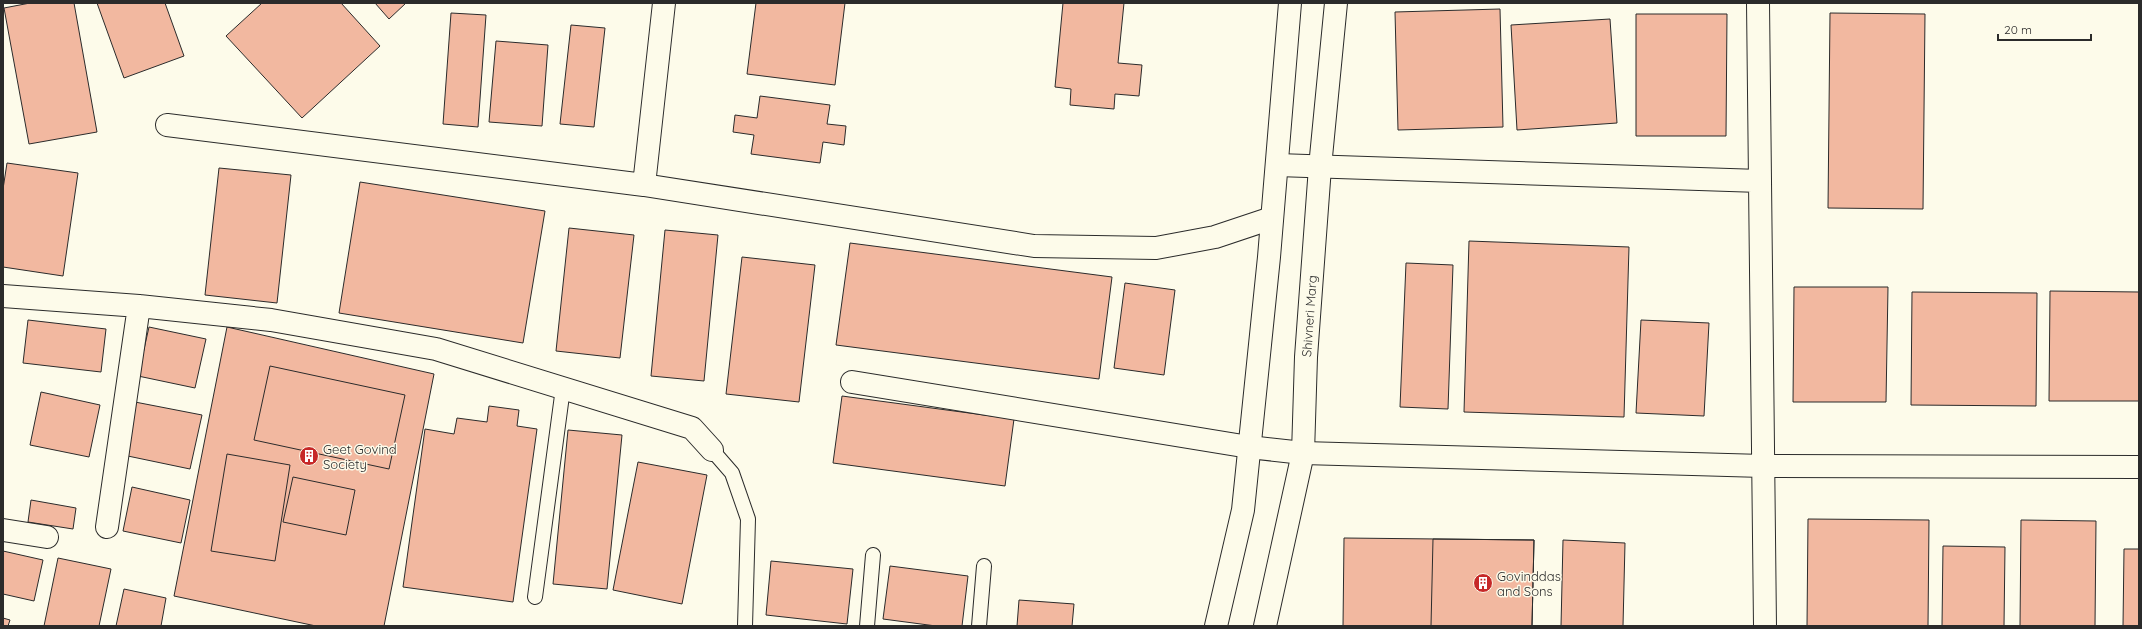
<svg xmlns="http://www.w3.org/2000/svg" width="2142" height="629" font-family="Quicksand,sans-serif">
<rect width="100%" height="100%" fill="#fdfbea"/>
<!-- building -->
<path fill="#f2b8a0" stroke="#2b2b2b" d="M30 3H74L97 132 29 144 4 8Z
M97 3H165L184 56 124 78Z
M262 3H341L380 46 302 118 226 36Z
M375 3H406L389 19Z
M756 3H845L835 85 747 74Z
M1063 3H1124L1118 63 1142 65 1139 96 1115 94 1114 109 1070 105 1071 89 1055 87Z
M1500 9 1503 127 1398 130 1395 12Z
M451 13 486 15 478 127 443 124Z
M1830 13 1925 14 1923 209 1828 208Z
M1636 14H1727L1726 136H1636Z
M1610 19 1617 123 1517 130 1511 25Z
M571 25 605 28 594 127 560 124Z
M496 41 548 45 542 126 489 122Z
M760 96 830 105 827 124 846 126 844 145 823 142 820 163 751 154 754 135 733 132 735 115 757 118Z
M7 163 78 173 63 276 3 267V189Z
M219 168 291 175 277 303 205 295Z
M360 182 545 211 523 343 339 313Z
M569 228 634 235 620 358 556 351Z
M665 230 718 235 704 381 651 376Z
M1469 241 1629 247 1624 417 1464 412Z
M850 243 1112 277 1099 379 836 345Z
M742 257 815 265 799 402 726 394Z
M1406 263 1453 265 1448 409 1400 407Z
M1125 283 1175 290 1164 375 1114 368Z
M1794 287H1888L1886 402H1793Z
M2050 291 2139 292V401H2049Z
M1912 292 2037 293 2036 406 1911 405Z
M28 320 106 329 101 372 23 363Z
M1641 320 1709 323 1704 416 1636 413Z
M149 327 206 339 195 388 138 376Z
M227 327 434 374 384 626H316L174 596Z
M270 366 405 395 389 469 254 440Z
M41 392 100 405 89 457 30 445Z
M842 396 1014 419 1005 486 833 463Z
M135 402 202 415 190 469 123 455Z
M489 406 519 410 517 426 537 429 513 602 403 587 425 429 454 434 457 418 487 422Z
M568 430 622 435 607 589 553 584Z
M227 454 290 465 275 561 211 551Z
M638 462 707 475 682 604 613 590Z
M293 477 355 490 346 535 283 522Z
M132 487 190 500 181 543 123 531Z
M31 500 76 508 73 529 28 522Z
M1808 519 1929 520 1928 626H1807Z
M2021 520 2096 521 2095 626H2020Z
M1344 538 1534 540 1532 626H1343Z
M1433 539 1534 540 1532 626H1431Z
M1563 540 1625 543 1623 626H1561Z
M1943 546 2005 547 2004 626H1942Z
M2124 549H2139V626H2123Z
M3 551 43 560 34 601 3 594Z
M58 558 111 569 99 626H44Z
M771 561 853 569 847 624 766 615Z
M890 566 968 576 962 626H936L883 619Z
M124 589 166 598 161 626H116Z
M1019 600 1074 604 1072 626H1017Z
M3 618 10 620 8 626H3Z"/>
<g fill="none" stroke-linecap="round" stroke-linejoin="round">
<defs>
<path id="lane" d="M712 450 732 473 748 519 745 626
M535 597 563 388
M867 626 873 555
M979 626 984 566"/>
<path id="street" d="M1758 3 1765 626
M167 125 644 185 1034 246 1156 248 1215 237 1272 218
M1277 165 1760 181
M644 185 664 3
M3 296 139 306 271 320 436 349 692 428 712 450
M852 382 1249 447 1303 453 1763 466 2139 467
M107 527 139 306
M3 530 47 537"/>
<path id="secondary" d="M1216 626 1243 510 1269 257 1290 3
M1265 626 1303 453 1306 357 1320 167 1336 3"/>
</defs>
<!-- lane casing -->
<use href="#lane" stroke="#2b2b2b" stroke-width="16"/>
<!-- street casing -->
<use href="#street" stroke="#2b2b2b" stroke-width="24"/>
<!-- secondary casing -->
<use href="#secondary" stroke="#2b2b2b" stroke-width="24"/>
<!-- lane -->
<use href="#lane" stroke="#fdfbea" stroke-width="14"/>
<!-- street -->
<use href="#street" stroke="#fdfbea" stroke-width="22"/>
<!-- secondary -->
<use href="#secondary" stroke="#fdfbea" stroke-width="22"/>
</g>
<!-- icons -->
<defs>
<symbol id="building-disc" viewBox="-11 -11 22 22"><circle r="9.5" fill="#c62828" stroke="#fdfbea"/><path d="M-4-6H4V6H1V3H-1V6H-4ZM-2.5-4.3h1.7v1.8h-1.7ZM.8-4.3h1.7v1.8H.8ZM-2.5-1h1.7V.8h-1.7ZM.8-1h1.7V.8H.8Z" fill="#fff"/></symbol>
</defs>
<g fill-rule="evenodd">
<use href="#building-disc" x="298" y="445" width="22" height="22"/>
<use href="#building-disc" x="1472" y="572" width="22" height="22"/>
</g>
<g text-anchor="middle" dominant-baseline="central" stroke-width="3" stroke-linejoin="round" paint-order="stroke">
<!-- street labels -->
<g font-size="13" fill="#2b2b2b" stroke="#fdfbea">
<text transform="translate(1309 316) rotate(-86)">Shivneri Marg</text>
</g>
<!-- poi labels -->
<g font-size="13" fill="#2b2b2b" stroke="#fdfbea" text-anchor="start">
<text x="323" y="449">Geet Govind<tspan x="323" dy="15">Society</tspan></text>
<text x="1497" y="576">Govinddas<tspan x="1497" dy="15">and Sons</tspan></text>
</g>
</g>
<!-- border -->
<rect width="2142" height="629" fill="none" stroke="#2b2b2b" stroke-width="8"/>
<!-- scale -->
<path d="M1998 34v6h93v-6" fill="none" stroke="#2b2b2b" stroke-width="2"/>
<text x="2004" y="34" font-size="12" fill="#2b2b2b" stroke="#fdfbea" stroke-width="3" paint-order="stroke">20 m</text>
</svg>
